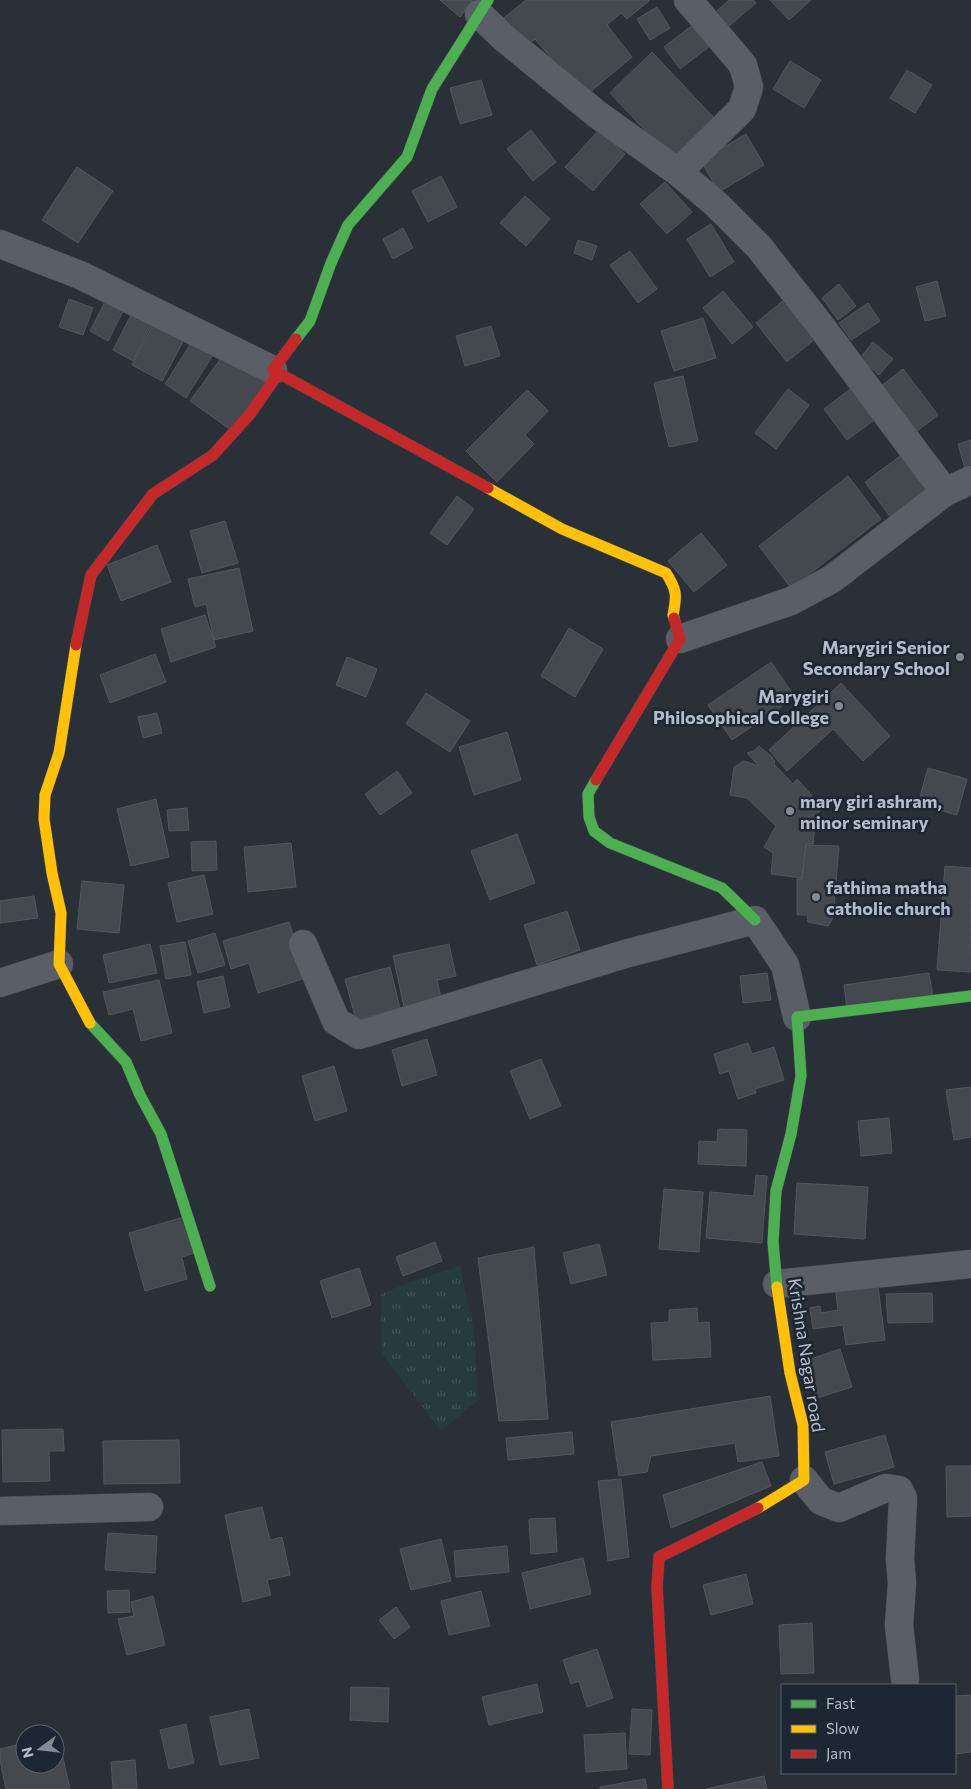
<svg xmlns="http://www.w3.org/2000/svg" width="971" height="1789" font-family="Commissioner,sans-serif">
<defs>
<pattern id="park-tufts" width="24" height="20" patternUnits="userSpaceOnUse" patternTransform="scale(1.25)"><rect width="24" height="20" fill="#273a3e"/><path d="M3 7l-1-3M5 7V3M7 7l1-3M15 17l-1-3M17 17v-4M19 17l1-3" fill="none" stroke="#445559"/></pattern>
</defs>
<rect width="100%" height="100%" fill="#2a3038"/>
<!-- park -->
<path fill="url(#park-tufts)" d="M460 1266 474 1331 478 1400 441 1431 382 1354 381 1294 408 1283Z"/>
<!-- building -->
<path fill="#444950" stroke="#52575f" d="M440 0H473L460 17Z
M526 0H650L627 19 621 13 607 25 632 57 584 97 535 39 527 45 504 18Z
M729 0H753L756 3 729 26 716 12Z
M770 0H811L789 20Z
M657 7 670 28 650 40 637 19Z
M699 20 715 42 680 69 664 47Z
M652 52 715 119 672 159 610 93Z
M790 61 821 80 804 108 773 89Z
M907 70 932 85 915 113 890 98Z
M481 80 492 115 460 124 450 88Z
M531 130 556 162 533 181 507 149Z
M599 130 625 154 593 191 565 167Z
M746 134 764 165 719 192 701 161Z
M77 167 113 191 78 243 42 220Z
M441 176 457 207 428 222 412 191Z
M665 182 692 212 667 234 640 204Z
M525 196 550 219 526 246 500 223Z
M711 224 734 262 710 277 687 239Z
M403 228 413 248 393 259 383 239Z
M578 240 597 246 592 260 574 253Z
M630 251 657 289 638 303 610 265Z
M937 281 946 316 925 321 916 287Z
M839 284 856 306 838 320 822 298Z
M723 291 753 327 732 344 703 308Z
M69 299 93 308 83 335 59 327Z
M785 299 816 338 787 362 756 323Z
M106 300 124 309 108 341 90 331Z
M868 303 880 321 851 340 839 323Z
M131 315 151 325 133 361 113 350Z
M703 318 716 358 674 371 661 331Z
M155 321 185 338 162 381 132 365Z
M491 326 500 356 465 366 456 336Z
M195 337 216 350 186 398 165 384Z
M873 342 893 359 879 375 860 358Z
M224 354 265 383 231 430 190 401Z
M903 369 938 415 916 432 880 387Z
M683 376 698 441 669 447 654 383Z
M854 386 877 418 847 440 824 409Z
M788 389 809 405 776 449 755 433Z
M527 390 548 411 525 435 534 444 497 482 466 451Z
M971 440V470L966 472 958 444Z
M903 454 929 490 891 518 865 482Z
M848 476 881 519 791 588 759 546Z
M457 496 474 509 447 545 430 533Z
M225 521 238 563 202 573 190 531Z
M701 533 727 565 694 592 668 561Z
M157 545 171 582 121 601 107 565Z
M239 568 253 631 214 640 206 604 195 607 188 579Z
M205 615 216 647 171 662 161 629Z
M569 628 603 649 575 697 541 676Z
M155 654 166 682 110 703 100 675Z
M347 657 377 669 366 697 336 685Z
M771 662 795 697 732 740 708 705Z
M841 683 890 736 863 761 833 729 787 771 769 750Z
M426 693 470 721 450 752 406 724Z
M157 713 162 733 143 738 138 717Z
M507 732 521 780 474 795 459 747Z
M759 746 773 758 772 759 775 761 774 764 793 784 797 779 823 808 816 815 813 844H806L802 878 771 874 773 853 764 847 776 826 747 798 730 795 734 767 744 761 759 766 747 753 754 751Z
M928 768 967 779 957 815 918 804Z
M397 771 412 793 380 815 365 794Z
M156 799 169 857 131 866 117 809Z
M187 808 189 830 169 831 167 810Z
M517 834 535 883 490 900 471 851Z
M216 841 217 870 192 871 191 842Z
M291 843 296 887 248 892 244 847Z
M806 845 839 846 833 918 828 926 808 922 807 915H797V879H802Z
M945 866 971 868 970 972 937 970Z
M204 875 213 914 177 922 168 883Z
M82 881 124 885 119 933 77 929Z
M34 896 38 918 0 923V901Z
M567 911 580 950 537 965 524 925Z
M289 922 306 978 258 993 249 963 231 969 223 941Z
M215 933 225 965 198 973 188 941Z
M185 942 191 975 166 979 160 946Z
M150 944 157 973 109 983 103 955Z
M449 944 456 976 437 980 442 1003 405 1011 393 956Z
M390 967 400 1008 356 1020 345 979Z
M767 973 771 1000 743 1003 740 976Z
M929 973 933 997 847 1009 844 985Z
M223 976 230 1007 204 1013 197 982Z
M159 980 172 1033 141 1041 133 1009 109 1015 103 992Z
M427 1039 437 1075 402 1086 392 1050Z
M748 1043 752 1054 774 1047 784 1080 755 1089 756 1093 738 1099 729 1071 720 1074 714 1054Z
M541 1059 561 1106 530 1119 510 1071Z
M334 1066 347 1111 315 1121 302 1076Z
M971 1087V1137L954 1140 946 1090Z
M889 1118 892 1153 861 1156 858 1121Z
M718 1129 747 1130 746 1166 698 1164 699 1141 717 1142Z
M756 1175 767 1176 762 1243 706 1238 710 1192 754 1196Z
M797 1183 868 1187 865 1239 794 1234Z
M664 1189 703 1192 699 1252 659 1249Z
M184 1217 194 1253 182 1257 187 1279 145 1291 129 1233Z
M435 1242 442 1261 403 1276 396 1257Z
M599 1244 607 1275 571 1284 563 1253Z
M534 1247 548 1419 499 1421 478 1258Z
M359 1268 371 1305 332 1318 320 1281Z
M877 1279 885 1340 846 1345 843 1325 813 1329 810 1308 820 1306 821 1313 838 1310 835 1285Z
M932 1293 933 1322 888 1323 886 1294Z
M697 1308 698 1323 709 1322 711 1357 653 1360 651 1323 669 1322V1310Z
M840 1349 852 1387 817 1398 805 1361Z
M770 1396 779 1456 738 1462 735 1443 651 1456 647 1472 619 1476 611 1422Z
M63 1429 64 1451H49L50 1481 3 1482 2 1430Z
M572 1432 574 1454 508 1460 506 1438Z
M885 1435 894 1467 834 1484 825 1452Z
M179 1440 180 1483 104 1484 103 1441Z
M762 1462 771 1486 671 1528 663 1495Z
M946 1466H971V1516L947 1517Z
M621 1479 629 1557 608 1561 598 1481Z
M262 1507 270 1540 282 1537 290 1575 267 1580 271 1595 243 1602 225 1515Z
M555 1518 557 1552 531 1554 529 1519Z
M108 1533 157 1536 155 1573 105 1570Z
M441 1539 451 1581 411 1590 400 1549Z
M507 1546 509 1572 456 1577 454 1551Z
M583 1558 591 1594 530 1609 522 1573Z
M746 1574 753 1604 711 1615 703 1585Z
M129 1590 130 1612 108 1613 107 1591Z
M481 1591 490 1626 449 1635 441 1601Z
M153 1596 165 1645 127 1655 118 1619 134 1616 131 1602Z
M396 1607 410 1627 394 1639 379 1620Z
M812 1623 814 1673 781 1674 779 1625Z
M597 1649 613 1698 587 1707 579 1681 571 1684 563 1660Z
M537 1684 543 1712 489 1725 482 1697Z
M351 1687 389 1688 388 1722 350 1720Z
M971 1695V1752L955 1754V1696Z
M249 1709 259 1758 220 1765 210 1717Z
M632 1709 652 1710 650 1755 629 1754Z
M186 1724 194 1763 169 1769 160 1730Z
M625 1733 627 1769 586 1772 584 1735Z
M55 1736H58L70 1789H6L0 1760V1749L25 1743V1764H55Z
M135 1760 137 1789H113L111 1762Z
M764 1776 767 1789H706Z
M645 1779 647 1789H600V1787Z"/>
<g fill="none" stroke-linecap="round" stroke-linejoin="round">
<defs>
<path id="street" d="M479 14 504 38 598 115 678 172 716 204 759 247 820 325 945 492 832 579 791 601 680 639
M678 172 742 109 749 87 743 65 688 0
M0 244 80 275 273 370
M945 492 971 480
M303 944 336 1021 359 1035 625 954 755 920 785 965 797 1017
M0 983 59 964
M777 1284 971 1264
M804 1480 821 1501 839 1508 886 1488 899 1490 903 1498 900 1559 902 1583 899 1625 905 1679
M0 1511 149 1507"/>
<path id="fast" d="M296 339 310 321 331 263 348 225 407 157 432 89 488 0
M596 780 588 794 589 817 594 831 610 843 722 888 755 920
M90 1023 126 1062 140 1095 161 1134 210 1286
M777 1287 773 1242 776 1191 791 1134 801 1076 797 1017 971 996"/>
<path id="slow" d="M488 488 562 529 666 573C677 590 677 595 673 615L674 618
M76 645 59 753 45 795 44 819 52 873 61 913 59 964 90 1023
M758 1508 804 1480 803 1425 790 1373 777 1287"/>
<path id="jam" d="M296 339 273 370 488 488
M76 645 91 575 153 494 213 455 250 414 278 374
M596 780 680 639 674 618
M668 1789 657 1587 659 1557 758 1508"/>
</defs>
<!-- street casing -->
<use href="#street" stroke="#484c53" stroke-width="29"/>
<!-- fast casing -->
<use href="#fast" stroke="#484c53" stroke-width="12"/>
<!-- slow casing -->
<use href="#slow" stroke="#484c53" stroke-width="12"/>
<!-- jam casing -->
<use href="#jam" stroke="#484c53" stroke-width="12"/>
<!-- street -->
<use href="#street" stroke="#5a5e66" stroke-width="28"/>
<!-- fast -->
<use href="#fast" stroke="#4caf50" stroke-width="11"/>
<!-- slow -->
<use href="#slow" stroke="#ffc107" stroke-width="11"/>
<!-- jam -->
<use href="#jam" stroke="#c62828" stroke-width="11"/>
</g>
<!-- markers -->
<g fill="#848b96" stroke="#1d2633" stroke-width="2">
<circle cx="960" cy="657" r="5"/>
<circle cx="839" cy="706" r="5"/>
<circle cx="790" cy="811" r="5"/>
<circle cx="816" cy="897" r="5"/>
</g>
<g text-anchor="middle" dominant-baseline="central" stroke-width="5" stroke-linejoin="round" paint-order="stroke">
<!-- poi labels -->
<g font-size="18" font-weight="bold" fill="#b4bcc9" stroke="#1d2633" text-anchor="end">
<text x="950" y="647">Marygiri Senior<tspan x="950" dy="21">Secondary School</tspan></text>
<text x="829" y="696">Marygiri<tspan x="829" dy="21">Philosophical College</tspan></text>
<text x="800" y="801" text-anchor="start">mary giri ashram,<tspan x="800" dy="21">minor seminary</tspan></text>
<text x="826" y="887" text-anchor="start">fathima matha<tspan x="826" dy="21">catholic church</tspan></text>
</g>
<!-- street labels -->
<g font-size="18" fill="#b4bcc9" stroke="#1d2633">
<text transform="translate(807 1355) rotate(81)">Krishna Nagar road</text>
</g>
</g>
<!-- legend -->
<rect x="781" y="1684" width="175" height="90" fill="#1d2633" stroke="#59626f"/>
<rect x="791" y="1700" width="25" height="8" fill="#4caf50" stroke="#59626f"/>
<text x="826" y="1709" font-size="15" fill="#b4bcc9">Fast</text>
<rect x="791" y="1725" width="25" height="8" fill="#ffc107" stroke="#59626f"/>
<text x="826" y="1734" font-size="15" fill="#b4bcc9">Slow</text>
<rect x="791" y="1750" width="25" height="8" fill="#c62828" stroke="#59626f"/>
<text x="826" y="1759" font-size="15" fill="#b4bcc9">Jam</text>
<!-- north arrow -->
<g transform="translate(40 1749) rotate(255)"><circle r="24" fill="#1d2633" stroke="#59626f"/>
<path d="M0-4L9 19L0 12L-9 19Z" fill="#848b96"/>
<text y="-8" font-size="14" font-weight="bold" text-anchor="middle" fill="#b4bcc9">N</text>
</g>
</svg>
